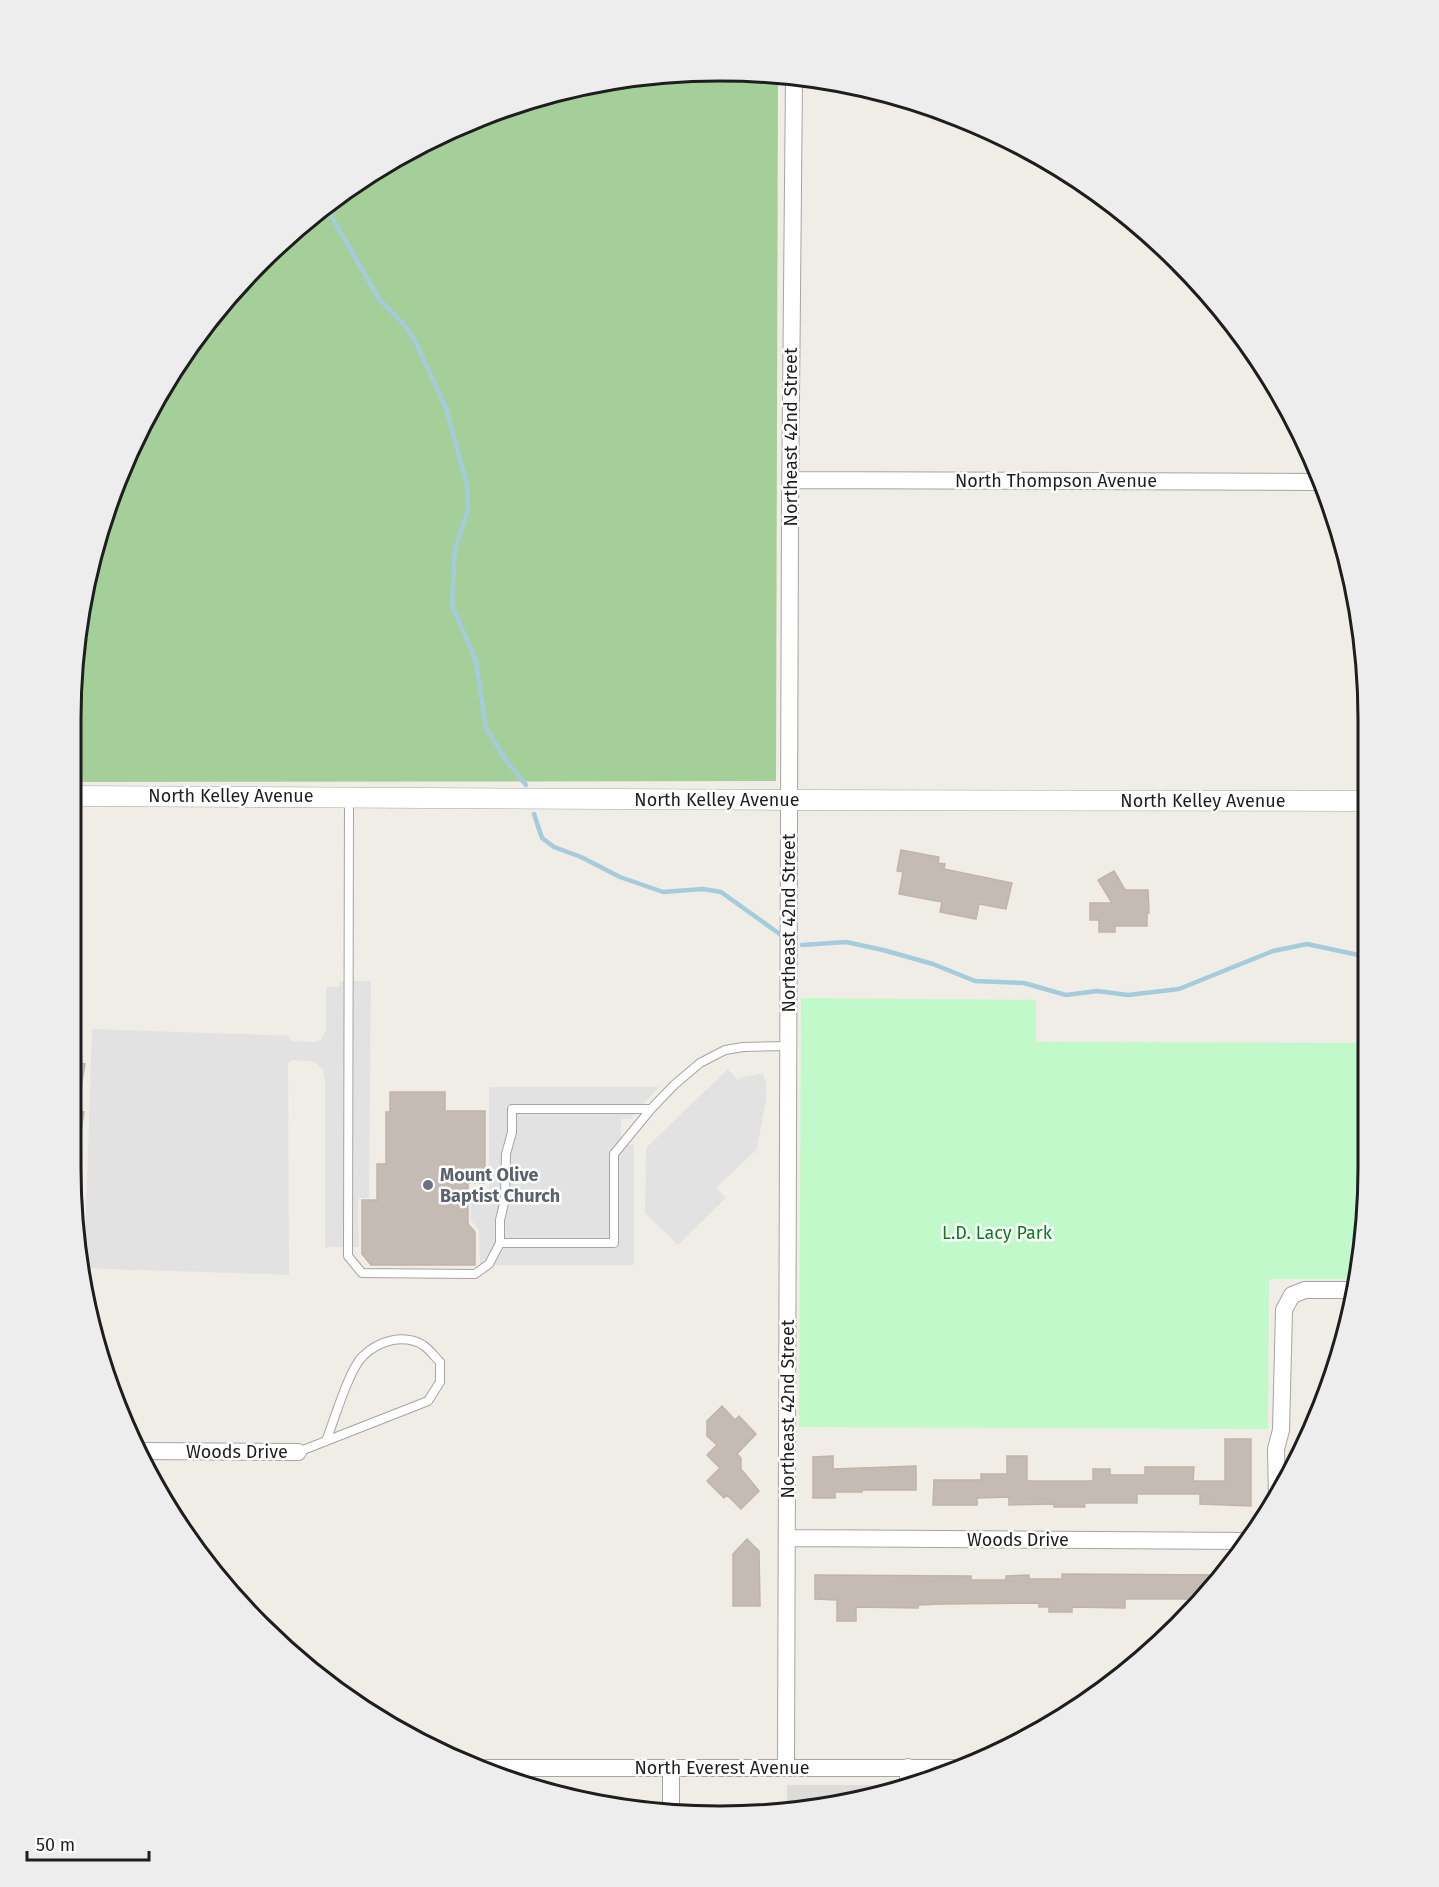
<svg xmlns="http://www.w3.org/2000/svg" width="1439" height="1887" font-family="'Fira Sans',sans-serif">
<rect width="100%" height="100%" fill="#efede5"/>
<!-- residential -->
<path fill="#dddcdb" d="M787 1785H913L787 1810Z"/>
<!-- forest -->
<path fill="#a5cf99" d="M719 71 778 76 776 781 72 782V677L93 551 138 432 204 325 261 260 359 180 471 120 593 83Z"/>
<!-- park -->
<path fill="#c2f9ca" d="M801 998 1036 1000V1042L1363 1043V1253L1356 1279H1269L1268 1429 799 1427Z"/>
<!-- parking -->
<path fill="#e2e2e2" d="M340 981H371L369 1198H358L359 1247H325V1080L323 1070 317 1064 311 1061 292 1060 288 1063 289 1275 84 1268 92 1029 289 1036 291 1041 314 1042 321 1040 326 1030V987H339Z
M728 1069 739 1081 740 1078 763 1073 766 1083V1100L757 1149 716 1188 726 1198 678 1245 645 1213 646 1148Z
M489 1087H659L630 1119H621V1144L634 1145V1265H480L479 1230 471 1220V1203H489Z"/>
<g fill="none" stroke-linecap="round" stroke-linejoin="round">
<!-- stream -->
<path stroke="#a5ccdd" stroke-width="4.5" d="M326 207 379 299 406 327 416 343 446 408 467 485 468 510 455 549 452 605 476 661 486 728 508 763 526 785
M534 814 542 838 554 847 581 857 620 877 663 892 703 889 721 892 781 935
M802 945 846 942 883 950 933 964 975 981 1024 983 1066 995 1097 991 1128 995 1179 989 1273 951 1307 944 1363 956"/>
</g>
<!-- building -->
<path fill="#c4bcb4" stroke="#c1b4a7" stroke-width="1.5" d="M901 850 939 857 938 863 945 864 944 869 1012 883 1006 909 979 904 976 919 940 912 942 902 899 894 903 872 897 871Z
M1114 871 1125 890H1148L1149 913H1147V926H1115V932H1099V920H1090V903H1112L1098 880Z
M71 1062 85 1064 78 1105 71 1104Z
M390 1092H445V1111H485V1183H468V1224L475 1232V1265H371L362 1254V1200H377V1164H386V1112H390Z
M71 1110 84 1112 78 1149 71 1148Z
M722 1406 735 1420 739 1416 756 1434 737 1454 741 1458V1469L759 1491 741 1509 727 1495 724 1498 707 1481 720 1468 707 1455 717 1445 707 1436V1421Z
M1225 1439H1251V1506L1200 1504V1494H1137V1503H1084L1085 1507H1054V1504L1009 1505V1497L977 1498V1505H933L934 1480H981V1474H1007V1456H1027V1481H1093V1469H1110V1475H1145V1467H1194L1193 1481H1225Z
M833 1456V1469L916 1466V1490H862V1492H835V1498H813V1457Z
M747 1539 759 1551 760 1606H733V1554Z
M1062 1574 1220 1575 1201 1599H1125V1608L1072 1607V1612H1049V1607H1039V1603L942 1604 918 1605V1608L856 1607V1621H837V1600L815 1599V1575L971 1576V1580H1006V1576L1029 1575V1579H1062Z"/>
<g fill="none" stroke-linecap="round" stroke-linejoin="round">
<defs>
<path id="service" d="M349 797 348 1256 362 1273 475 1274 489 1264 500 1243H614V1154L651 1109 674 1085 700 1063 725 1050 743 1047 789 1046
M500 1243V1220L505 1199 506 1154 512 1132V1109H651
M298 1452 428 1401 440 1382V1362C435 1357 429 1349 423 1345 404 1334 379 1340 363 1356 349 1369 334 1421 326 1441"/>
<path id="minor" d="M790 480 1322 482
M141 1451 298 1452
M1277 1496 1276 1449 1281 1430 1284 1310 1292 1295 1305 1290H1353
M788 1538 1248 1541
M908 1767V1786
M486 1768H957
M786 1768 790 507 794 78
M671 1809V1768"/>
<path id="tertiary" d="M72 796 789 800 1363 801"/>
</defs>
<!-- service casing -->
<use href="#service" stroke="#a5a5a5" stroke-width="10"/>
<!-- minor casing -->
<use href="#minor" stroke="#a5a5a5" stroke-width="18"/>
<!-- tertiary casing -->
<use href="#tertiary" stroke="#a5a5a5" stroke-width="21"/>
<!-- service -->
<use href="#service" stroke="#fff" stroke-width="8"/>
<!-- minor -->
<use href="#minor" stroke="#fff" stroke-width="16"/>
<!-- tertiary -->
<use href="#tertiary" stroke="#fff" stroke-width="20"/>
</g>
<!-- markers -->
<circle fill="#6b7280" stroke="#fff" stroke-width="2" cx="428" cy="1185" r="6"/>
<g text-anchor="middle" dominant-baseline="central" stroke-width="5" stroke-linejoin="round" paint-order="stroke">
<!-- street labels -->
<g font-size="18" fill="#1e1e1e" stroke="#fff">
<text transform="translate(791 437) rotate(-90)">Northeast 42nd Street</text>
<text x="1056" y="481">North Thompson Avenue</text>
<text x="231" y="796">North Kelley Avenue</text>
<text x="717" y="800">North Kelley Avenue</text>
<text x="1203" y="801">North Kelley Avenue</text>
<text transform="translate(789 923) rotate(-90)">Northeast 42nd Street</text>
<text transform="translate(788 1409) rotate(-90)">Northeast 42nd Street</text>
<text x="237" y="1452">Woods Drive</text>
<text x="1018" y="1540">Woods Drive</text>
<text x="722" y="1768">North Everest Avenue</text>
</g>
<!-- worship labels -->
<g font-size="18" font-weight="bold" fill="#5b616d" stroke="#fff" text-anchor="start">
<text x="440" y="1175">Mount Olive<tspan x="440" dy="21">Baptist Church</tspan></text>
</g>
<!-- park labels -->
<g font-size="18" fill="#0c7d1e" stroke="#fff">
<text x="997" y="1233">L.D. Lacy Park</text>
</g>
</g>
<!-- crop -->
<path d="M0 0H1439V1887H0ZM719 81H720A638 638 0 0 1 1358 719V1168A638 638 0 0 1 720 1806H719A638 638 0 0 1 81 1168V719A638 638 0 0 1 719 81Z" fill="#ededed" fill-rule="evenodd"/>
<path fill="none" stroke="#1e1e1e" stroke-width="3" d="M719 81H720A638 638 0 0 1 1358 719V1168A638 638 0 0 1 720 1806H719A638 638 0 0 1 81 1168V719A638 638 0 0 1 719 81Z"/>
<!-- scale -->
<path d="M27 1851v9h122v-9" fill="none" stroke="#1e1e1e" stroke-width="3"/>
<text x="36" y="1851" font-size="18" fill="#1e1e1e" stroke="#ffffff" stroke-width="4.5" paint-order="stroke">50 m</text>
</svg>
